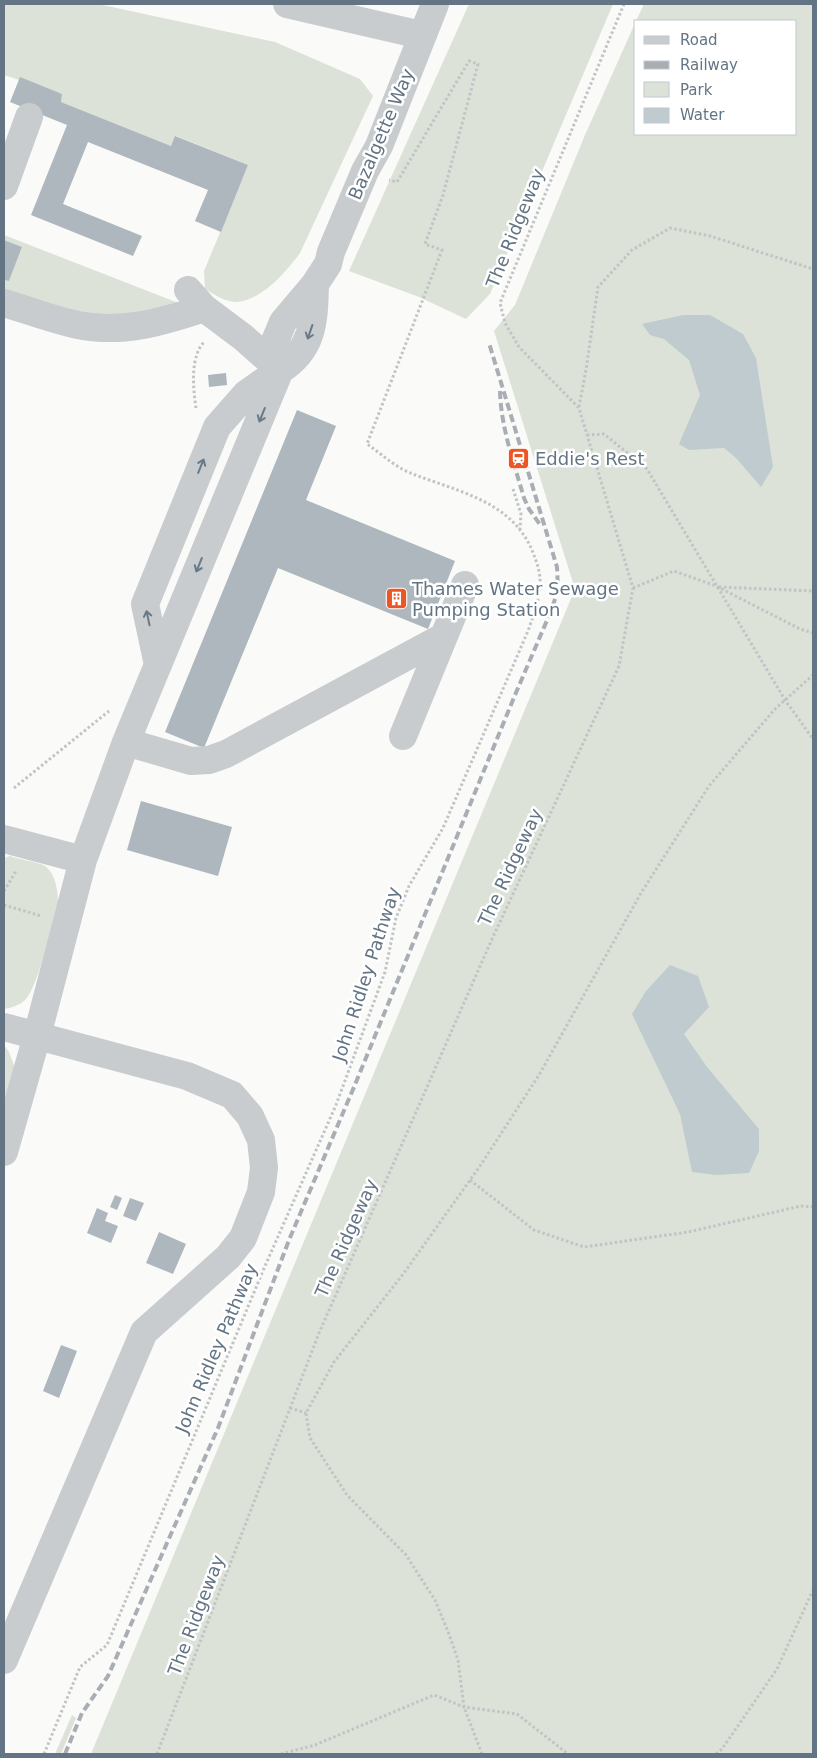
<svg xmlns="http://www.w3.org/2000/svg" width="817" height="1758" font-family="'DejaVu Sans',sans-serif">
<rect width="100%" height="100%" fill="#fafaf8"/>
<!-- green -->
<path fill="#dce2d8" d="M4 4H98L275 42 360 79 373 96 300 253C286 272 262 300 237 302 225 302 215 295 205 289L204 271 248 165 176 136 171 146 61 102 62 94 4 75Z
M469 4H613L490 294 466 319 419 297 349 271Z
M644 4H813V1754H91L575 589 494 331 515 305 585 135 636 21V134H796V21H636Z
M4 235 181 304 156 314 100 318 4 291V280L9 281 22 247 4 240Z
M10 856C18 859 38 862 45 866 56 874 58 891 58 903 52 923 38 988 25 1000 20 1005 11 1008 4 1009V858Z
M4 1045 9 1052 15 1068 4 1122Z
M72 1715 76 1718 61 1754H55Z"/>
<!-- water -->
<path fill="#bfcbcf" d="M683 315H710L743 334 756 358 773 467 761 487 736 458 724 448 689 450 679 444 700 395 689 360 664 339 650 335 642 324Z
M670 965 698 976 709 1007 684 1034 707 1067 759 1129V1151L749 1173 716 1175 692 1172 680 1114 632 1014 646 991Z"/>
<!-- building -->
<path fill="#aeb7bd" d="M20 77 62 94 61 102 171 146 175 136 248 165 221 232 195 221 208 190 88 142 63 204 142 236 133 256 31 215 67 125 10 102Z
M4 240 22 247 9 281 4 280Z
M226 373 227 385 209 387 208 375Z
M297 410 336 426 306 500 455 561 428 629 278 568 204 748 165 732Z
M141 801 232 827 218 876 127 850Z
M115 1195 122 1198 117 1210 110 1207Z
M130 1198 144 1203 136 1221 123 1216Z
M97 1208 108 1213 105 1221 118 1226 111 1243 87 1233Z
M159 1232 186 1244 173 1274 146 1263Z
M61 1345 77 1351 59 1398 43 1391Z"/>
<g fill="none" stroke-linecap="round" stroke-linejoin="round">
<!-- path -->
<path stroke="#c1c4c6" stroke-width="3" stroke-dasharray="2.5 2.5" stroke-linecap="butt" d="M579 407 586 370 598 287 632 250 670 228 710 236 813 269
M196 408C193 388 190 357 204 342
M587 435 604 434 647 469 785 700 813 739
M513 489 521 514 520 529
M719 587 813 591
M633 588 674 571 716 586 800 629 813 633
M14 788 109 711
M4 891 16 871
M4 905 41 916
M470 1180 534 1230 584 1247 688 1232 801 1206 813 1207
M290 1408 306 1413
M44 1754 80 1667 107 1645 265 1266 336 1105 385 972 396 918 409 886 443 828 528 631C533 616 539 602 540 587 541 573 537 563 532 550 510 499 454 491 408 472 393 465 380 453 367 444L442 250 425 244 443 195 478 64 469 61 397 182 389 180
M157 1754 319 1333 492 939 619 666 633 588 579 408 519 347 505 323 500 303 624 4
M281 1754 315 1745 434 1695 464 1707 517 1714 568 1754
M482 1754 464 1707 458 1660 449 1634 435 1600 406 1555 347 1495 310 1438 306 1413 334 1362 404 1273 480 1166 539 1075 641 893 709 786 775 709 813 675
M716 1754 722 1749 777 1669 813 1590"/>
<!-- minor -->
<path stroke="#c8cccf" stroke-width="28" d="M287 4 421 35
M4 186 29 117
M315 284C314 320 314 349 280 370L274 357 273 346 283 322 315 284 328 264 331 252 365 171 379 146 435 4
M188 290 204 308 244 338 280 370
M4 303C28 310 53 320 78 325 121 334 163 322 204 308
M158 665 145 604 217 427 246 394 280 370
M403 736 465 585
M126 742 191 761 209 760 226 754 443 637
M4 839 83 860 126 742 280 370
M4 1027 187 1076 232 1095 250 1116 261 1140 264 1168 261 1192 243 1238 228 1257 144 1332 4 1660
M4 1152 37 1036 83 860"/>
<!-- rail -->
<path stroke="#a8aeb4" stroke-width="4" stroke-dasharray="8 4" stroke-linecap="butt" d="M500 391C501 428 514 463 524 498L529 509 541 526
M65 1754 82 1713 108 1676 218 1428 289 1240 354 1087 515 695 551 611 558 590 557 567 489 343"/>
</g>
<!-- one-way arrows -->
<defs><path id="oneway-shaft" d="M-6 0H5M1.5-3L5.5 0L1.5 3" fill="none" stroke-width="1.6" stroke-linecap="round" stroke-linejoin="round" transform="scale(1.25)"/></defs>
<g stroke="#687988">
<use href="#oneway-shaft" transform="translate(310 332) rotate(109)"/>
<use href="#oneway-shaft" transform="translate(262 415) rotate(112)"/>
<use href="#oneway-shaft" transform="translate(201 466) rotate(-68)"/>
<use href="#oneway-shaft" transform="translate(199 565) rotate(112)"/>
<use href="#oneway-shaft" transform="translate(148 618) rotate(-102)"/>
</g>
<!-- icons -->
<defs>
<symbol id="station-square" viewBox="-11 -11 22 22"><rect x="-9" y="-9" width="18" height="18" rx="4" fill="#ed5524" stroke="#fff"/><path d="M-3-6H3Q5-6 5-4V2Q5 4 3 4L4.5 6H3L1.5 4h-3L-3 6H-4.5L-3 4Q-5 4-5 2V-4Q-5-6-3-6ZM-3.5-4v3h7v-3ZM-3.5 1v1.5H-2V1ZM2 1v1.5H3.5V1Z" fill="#fff"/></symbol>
<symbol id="building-square" viewBox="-11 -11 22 22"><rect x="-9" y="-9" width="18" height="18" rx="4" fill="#ed5524" stroke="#fff"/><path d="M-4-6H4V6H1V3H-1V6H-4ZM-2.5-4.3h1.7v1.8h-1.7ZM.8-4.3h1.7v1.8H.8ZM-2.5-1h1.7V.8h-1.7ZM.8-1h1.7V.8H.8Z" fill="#fff"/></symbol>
</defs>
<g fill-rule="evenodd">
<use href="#station-square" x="506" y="446" width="25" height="25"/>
<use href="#building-square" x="384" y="586" width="25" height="25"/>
</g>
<g text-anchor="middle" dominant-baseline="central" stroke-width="5" stroke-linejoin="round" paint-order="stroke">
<!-- street labels -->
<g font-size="18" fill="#637584" stroke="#fff">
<text transform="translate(381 134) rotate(-67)">Bazalgette Way</text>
<text transform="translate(515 228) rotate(-68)">The Ridgeway</text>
<text transform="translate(510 867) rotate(-65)">The Ridgeway</text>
<text transform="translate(366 974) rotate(-72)">John Ridley Pathway</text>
<text transform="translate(346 1238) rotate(-66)">The Ridgeway</text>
<text transform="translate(216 1348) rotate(-67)">John Ridley Pathway</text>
<text transform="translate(196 1615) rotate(-69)">The Ridgeway</text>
</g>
<!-- poi labels -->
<g font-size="18" fill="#637584" stroke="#fff" text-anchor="start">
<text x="535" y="458">Eddie's Rest</text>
<text x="412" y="588">Thames Water Sewage<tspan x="412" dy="21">Pumping Station</tspan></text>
</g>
</g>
<!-- border -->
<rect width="817" height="1758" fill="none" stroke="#637584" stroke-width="10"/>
<!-- legend -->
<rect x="634" y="20" width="162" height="115" fill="#ffffff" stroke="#c1c8ce"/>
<rect x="644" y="36" width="25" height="8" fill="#c8cccf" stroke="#c1c8ce"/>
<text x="680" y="45" font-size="15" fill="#637584">Road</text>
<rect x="644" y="61" width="25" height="8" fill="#a8aeb4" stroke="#c1c8ce"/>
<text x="680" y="70" font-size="15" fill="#637584">Railway</text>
<rect x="644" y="82" width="25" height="15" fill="#dce2d8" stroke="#c1c8ce"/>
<text x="680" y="95" font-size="15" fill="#637584">Park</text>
<rect x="644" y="108" width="25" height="15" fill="#bfcbcf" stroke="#c1c8ce"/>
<text x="680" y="120" font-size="15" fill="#637584">Water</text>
</svg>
